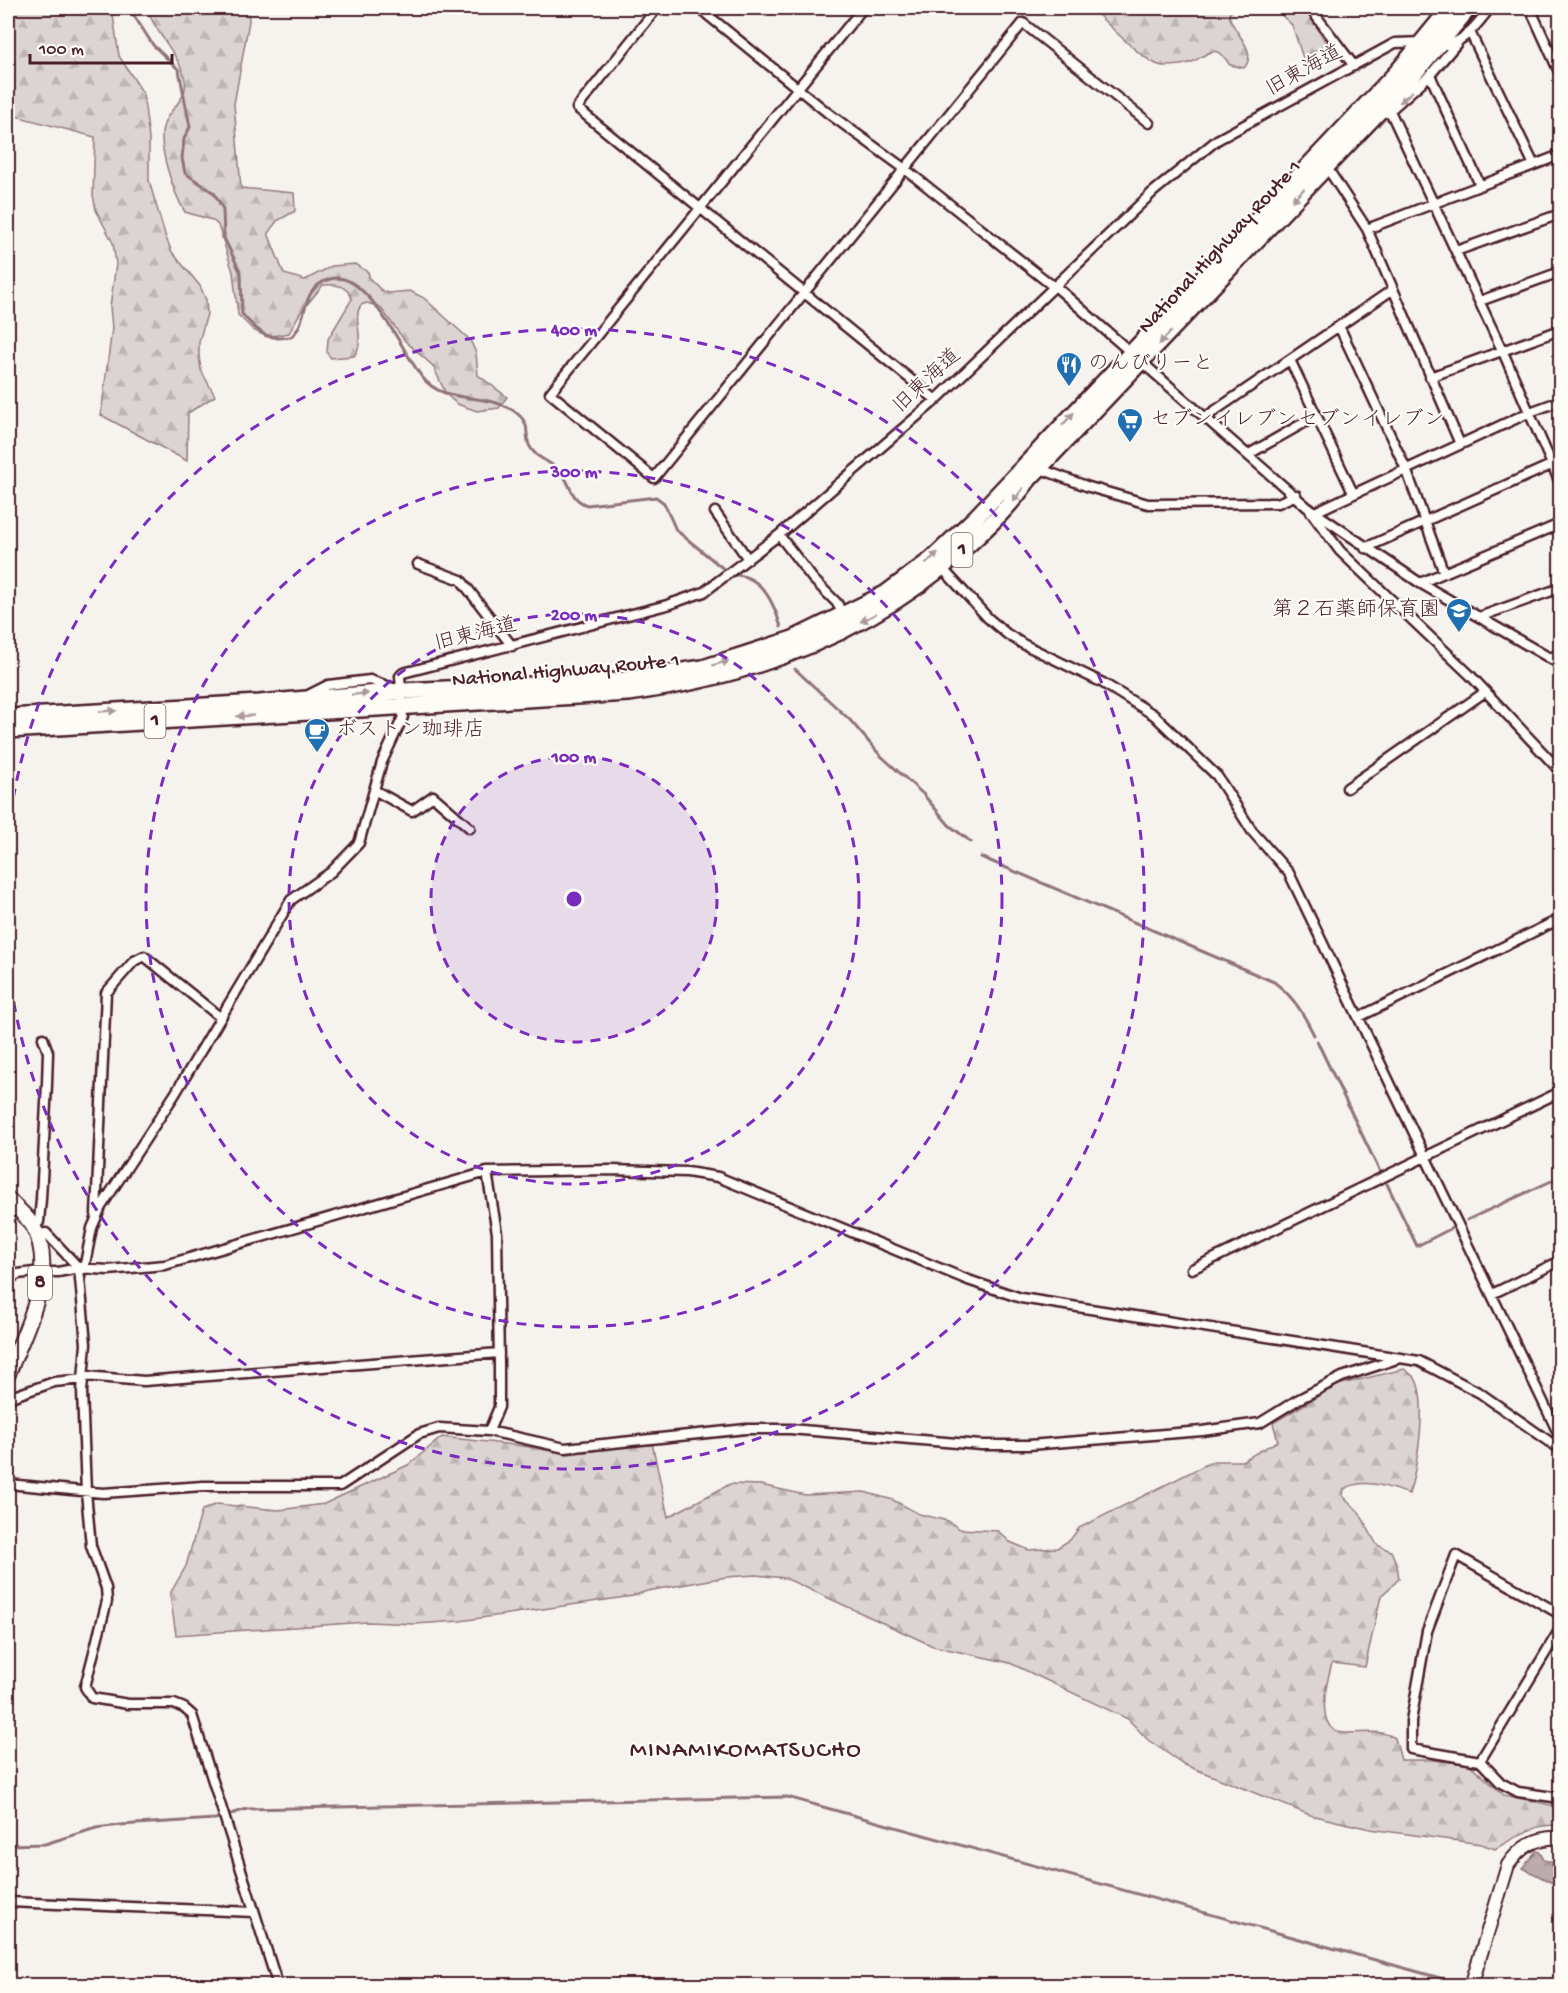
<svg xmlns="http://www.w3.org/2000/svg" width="1568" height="1993" font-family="'Gochi Hand','Klee One',sans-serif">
<defs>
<pattern id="forest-firs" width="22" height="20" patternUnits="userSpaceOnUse" patternTransform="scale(1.5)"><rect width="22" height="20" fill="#dcd4d2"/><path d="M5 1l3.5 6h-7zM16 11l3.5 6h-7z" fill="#beb6b4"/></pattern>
<pattern id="water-ripples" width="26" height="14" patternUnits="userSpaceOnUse" patternTransform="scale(1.5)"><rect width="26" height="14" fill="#bbabac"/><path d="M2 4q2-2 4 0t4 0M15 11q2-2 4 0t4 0" fill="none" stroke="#9a8b8c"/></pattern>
</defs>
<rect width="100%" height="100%" fill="#f6f3ef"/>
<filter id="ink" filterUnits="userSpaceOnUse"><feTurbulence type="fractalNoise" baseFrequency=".0167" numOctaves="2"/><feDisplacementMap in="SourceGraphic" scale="12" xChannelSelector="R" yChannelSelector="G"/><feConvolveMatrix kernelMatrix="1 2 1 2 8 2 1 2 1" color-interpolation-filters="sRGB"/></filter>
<g filter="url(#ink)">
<!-- forest -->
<path fill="url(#forest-firs)" stroke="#937a7e" stroke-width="1.5" d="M8 8H112L119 56 143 93 149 138V181L166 238 172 252 200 286 206 300 207 314 199 342V356L201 370 215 396 188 413 187 461 101 415 112 328 110 307 116 264 113 243 96 210 93 195 95 137 8 114Z
M147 8H248L249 21 234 104 241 188 294 193 295 211 277 221 268 233 284 274 305 280 332 266 355 264 368 272 370 279 381 290 388 293 410 291 424 298 470 340 476 353 478 375 507 397 499 408 477 411 457 404 446 394 433 366 405 341 380 307 367 303 361 305C351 320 367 340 354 356L331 358 327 353 328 339 352 299C347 285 336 284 323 285L300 313 289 333 267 337 253 330 238 315 233 272 218 225 212 220 185 212C174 194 156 144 164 124 170 106 191 99 184 76 178 53 154 32 147 8Z
M334 8H428L426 11 419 14Z
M1091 8H1236L1229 14C1231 32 1260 50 1244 68L1230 65C1215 43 1212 52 1192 62 1185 65 1172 66 1164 66 1147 66 1105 21 1091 8Z
M1274 8H1305L1327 44 1303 58 1292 25Z
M1404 1369C1409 1373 1415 1376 1417 1382 1427 1407 1417 1468 1409 1494 1388 1487 1365 1477 1344 1489L1343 1496 1359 1512 1377 1545 1391 1551 1397 1565 1399 1579 1381 1596 1365 1667 1332 1663C1327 1681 1313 1731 1344 1733 1363 1734 1379 1728 1395 1738L1401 1760H1432L1469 1764 1504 1795 1560 1807V1826C1536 1822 1516 1837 1495 1849L1481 1844 1370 1829 1310 1815 1185 1765 1148 1740 1128 1719 1010 1663 933 1646 785 1578 755 1575 727 1577 647 1591 633 1596 460 1621 415 1624 367 1622 176 1635 170 1594 186 1566 202 1510 217 1504 279 1510 324 1504 408 1465 442 1437 523 1446 568 1454 652 1443 668 1517 730 1484 761 1485 805 1495 864 1492 893 1500 919 1514 948 1521 960 1529 998 1531 1010 1542 1029 1550 1057 1548 1070 1540 1079 1528 1213 1461H1242L1278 1441 1273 1423 1337 1385Z"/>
<!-- water -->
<path fill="url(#water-ripples)" stroke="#8e7378" stroke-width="1.5" d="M1536 1851 1540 1852 1544 1860 1557 1864 1560 1857V1887L1523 1868Z"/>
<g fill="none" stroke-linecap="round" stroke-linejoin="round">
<!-- stream -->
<path stroke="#8e7378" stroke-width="3" d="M129 8 153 45 179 70 190 127 184 139 182 158 185 173 214 193 223 209 224 238 241 273 242 314 253 326 265 335 278 338 291 337C310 321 298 289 330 279 366 267 404 355 422 377 446 408 492 389 520 416 530 425 525 434 529 445 535 459 551 461 560 471 572 484 569 499 587 505L656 497 664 503 676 530 725 570
M736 575C763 577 774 604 781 627
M795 669 850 720 880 755 923 794 949 825 971 842
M981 857 1274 982C1294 997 1303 1013 1314 1035
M1317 1041 1380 1172
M1387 1184 1417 1246 1452 1228
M1467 1220 1560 1177
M8 1845 45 1844 96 1828 120 1825 215 1819 247 1809 787 1797 1462 1984"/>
<defs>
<path id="street" d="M657 8 577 108 936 400
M699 8 828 113 905 169 1054 287
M863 8 550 393 654 478 1023 23 1149 123
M1310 8 1354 66
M1530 8 1560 74
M1470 32 1534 165
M1436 45C1462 48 1476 25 1490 8
M1430 75 1480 185
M1390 111 1503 352 1560 483
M1387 113 1430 75 1458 42
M1326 166 1367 229 1460 444
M1367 229 1560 155
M1456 251 1560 214
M1055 286 1307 507 1420 583 1560 664
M1480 301 1560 272
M1339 326 1406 469 1444 573
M1290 360 1353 493
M1430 377 1560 330
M1207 416 1392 290
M1249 454 1316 416
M1038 468 1089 487 1148 504 1278 503 1296 495
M715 512 748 559
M1311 512 1340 551 1470 675 1560 771
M1315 512 1530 412 1560 401
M779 535 813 579 837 603 843 615
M1365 548 1560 461
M418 564 461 580 512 646
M942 568 988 618 1007 634 1023 644 1103 683 1154 715 1217 776 1252 831 1289 873 1560 1437
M1420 583 1560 524
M1479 617 1560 588
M1549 658 1560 654
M310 694 328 685 370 680 393 688
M1347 788 1485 692
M374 790 412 811 433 796 470 828
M1359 1017 1560 919
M487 1172 497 1233 499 1365V1407L489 1431
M96 1214 106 993 134 961 144 956 221 1018
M34 1227 39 1222 41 1199 47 1084 48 1052 43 1038
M37 1234 46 1233 79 1268 86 1344 82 1391 86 1492 91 1546 106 1588 107 1601 85 1687 92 1698 128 1704H174L184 1708 192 1715 278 1986
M84 1269 92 1228 101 1207 175 1094 291 900 331 872 359 843 382 762 403 717 400 676 403 673 667 605 704 592 779 535 936 400 1153 192 1217 140 1395 43 1424 42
M1192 1269 1560 1092
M8 1280 18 1274 34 1272H58L79 1268 108 1270 165 1265 487 1172 610 1170 687 1172 718 1177 968 1280 1021 1298 1419 1361 1480 1393 1560 1449
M1492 1294 1560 1261
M85 1376 144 1381 499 1353
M8 1398 54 1382 84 1379
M8 1484 103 1493 203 1486H340L419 1434 439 1428 489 1431 565 1448 746 1429H790L981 1445H1029L1202 1431 1260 1423 1299 1399 1342 1377 1397 1359
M1560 1614 1456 1555 1427 1631 1411 1721V1749L1480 1761 1501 1783 1518 1792 1560 1798
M1480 1761 1560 1629
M8 1902 254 1912"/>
<path id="secondary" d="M1471 1986 1508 1865C1520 1847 1538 1836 1560 1838"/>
<path id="primary" d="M8 1199C16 1208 27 1216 33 1226 59 1272 24 1331 8 1374"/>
<path id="highway" d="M8 717 259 703 402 691 618 681 703 668 793 639 885 594 932 559 976 517 1398 71 1450 8
M8 730 628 693C754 676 872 633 967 546 990 525 1011 505 1029 479L1409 80 1469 8"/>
</defs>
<!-- street casing -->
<use href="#street" stroke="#4a1f2b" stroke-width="13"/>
<!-- secondary casing -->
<use href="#secondary" stroke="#4a1f2b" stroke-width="16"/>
<!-- primary casing -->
<use href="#primary" stroke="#4a1f2b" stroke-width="18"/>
<!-- highway casing -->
<use href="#highway" stroke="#4a1f2b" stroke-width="20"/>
<!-- street -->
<use href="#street" stroke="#fdfcf7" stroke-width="8"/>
<!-- secondary -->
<use href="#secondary" stroke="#fdfcf7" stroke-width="12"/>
<!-- primary -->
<use href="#primary" stroke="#fdfcf7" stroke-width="14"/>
<!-- highway -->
<use href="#highway" stroke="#fdfcf7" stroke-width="15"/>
</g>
<!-- one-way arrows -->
<defs><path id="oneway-solid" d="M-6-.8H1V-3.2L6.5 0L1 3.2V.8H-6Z" transform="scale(1.5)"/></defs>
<g fill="#ac999b">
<use href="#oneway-solid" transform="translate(1406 97) rotate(138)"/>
<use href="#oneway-solid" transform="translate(1298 195) rotate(134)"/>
<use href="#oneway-solid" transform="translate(1165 338) rotate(133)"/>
<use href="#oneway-solid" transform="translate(1068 419) rotate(-47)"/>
<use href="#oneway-solid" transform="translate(1018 495) rotate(126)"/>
<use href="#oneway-solid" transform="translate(932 558) rotate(-42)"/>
<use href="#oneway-solid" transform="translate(868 618) rotate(152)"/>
<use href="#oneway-solid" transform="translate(721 663) rotate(-15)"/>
<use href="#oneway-solid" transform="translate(360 694) rotate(-5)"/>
<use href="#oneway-solid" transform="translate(108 711) rotate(-3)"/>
<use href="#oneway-solid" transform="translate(245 716) rotate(177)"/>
</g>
</g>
<!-- distance rings -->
<circle cx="574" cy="899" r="143" fill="#7b2cbf" fill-opacity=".12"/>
<g fill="none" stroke="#7b2cbf" stroke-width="3" stroke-dasharray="10 8">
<circle cx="574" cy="899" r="143"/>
<circle cx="574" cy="899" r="285"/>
<circle cx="574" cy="899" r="428"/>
<path d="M8 834A570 570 0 1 1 8 964"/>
</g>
<!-- icons -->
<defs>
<symbol id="restaurant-pin" viewBox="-11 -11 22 30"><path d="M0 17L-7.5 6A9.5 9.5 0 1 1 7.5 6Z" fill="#1f6fb2" stroke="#fdfcf7"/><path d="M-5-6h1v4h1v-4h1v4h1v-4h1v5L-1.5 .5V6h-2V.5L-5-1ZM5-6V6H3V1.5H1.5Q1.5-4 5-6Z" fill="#fff"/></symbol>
<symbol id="supermarket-pin" viewBox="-11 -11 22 30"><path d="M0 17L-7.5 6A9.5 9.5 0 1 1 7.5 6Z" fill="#1f6fb2" stroke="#fdfcf7"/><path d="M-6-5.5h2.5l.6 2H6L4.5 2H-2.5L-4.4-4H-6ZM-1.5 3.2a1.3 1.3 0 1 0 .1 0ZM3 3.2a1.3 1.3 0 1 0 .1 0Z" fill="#fff"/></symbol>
<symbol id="school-pin" viewBox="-11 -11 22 30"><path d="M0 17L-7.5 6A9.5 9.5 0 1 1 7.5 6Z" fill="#1f6fb2" stroke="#fdfcf7"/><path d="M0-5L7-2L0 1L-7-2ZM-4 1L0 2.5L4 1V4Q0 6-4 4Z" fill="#fff"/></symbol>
<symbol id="cafe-pin" viewBox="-11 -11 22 30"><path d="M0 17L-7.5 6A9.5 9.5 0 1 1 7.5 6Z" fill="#1f6fb2" stroke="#fdfcf7"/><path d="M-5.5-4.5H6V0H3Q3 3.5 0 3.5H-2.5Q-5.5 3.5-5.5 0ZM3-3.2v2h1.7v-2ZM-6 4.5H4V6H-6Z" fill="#fff"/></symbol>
</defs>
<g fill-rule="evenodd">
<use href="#restaurant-pin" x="1054" y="350" width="30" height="40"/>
<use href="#supermarket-pin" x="1115" y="406" width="30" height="40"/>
<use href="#school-pin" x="1444" y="596" width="30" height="40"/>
<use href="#cafe-pin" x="302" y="716" width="30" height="40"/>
</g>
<g text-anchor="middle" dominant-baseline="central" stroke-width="4.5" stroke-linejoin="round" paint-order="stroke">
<!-- shield labels -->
<g fill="#fdfcf7" stroke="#806168" stroke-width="1.5">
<rect x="951.5" y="533" width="21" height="34" rx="4.5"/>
<rect x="144.5" y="704" width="21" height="34" rx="4.5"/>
<rect x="28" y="1266" width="24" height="34" rx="4.5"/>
</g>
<g font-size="20" font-weight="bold" fill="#4a1f2b">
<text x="962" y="550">1</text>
<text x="155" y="721">1</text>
<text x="40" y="1283">8</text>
</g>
<!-- street labels -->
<g font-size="21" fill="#4a1f2b" stroke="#fdfcf7">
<text transform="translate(1305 72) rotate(-29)">旧東海道</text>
<text transform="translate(1221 248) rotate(-47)">National Highway Route 1</text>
<text transform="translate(928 382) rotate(-43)">旧東海道</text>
<text transform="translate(476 636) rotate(-14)">旧東海道</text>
<text transform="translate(566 672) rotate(-5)">National Highway Route 1</text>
</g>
<!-- poi labels -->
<g font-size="21" fill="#4a1f2b" stroke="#fdfcf7" text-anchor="start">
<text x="1088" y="365">のんびりーと</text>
<text x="1150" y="421">セブンイレブンセブンイレブン</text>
<text x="1440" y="611" text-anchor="end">第２石薬師保育園</text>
<text x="336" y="731">ボストン珈琲店</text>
</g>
<!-- quarter labels -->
<g font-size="24" letter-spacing="1.5" fill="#4a1f2b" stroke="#fdfcf7">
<text x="746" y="1751">MINAMIKOMATSUCHO</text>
</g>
</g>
<circle cx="574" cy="899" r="9" fill="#7b2cbf" stroke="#fdfcf7" stroke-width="3"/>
<g font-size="18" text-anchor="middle" font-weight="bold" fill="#7b2cbf" stroke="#fdfcf7" stroke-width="4.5" stroke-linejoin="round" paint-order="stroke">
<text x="574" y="335">400 m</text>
<text x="574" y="477">300 m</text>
<text x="574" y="620">200 m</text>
<text x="574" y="762">100 m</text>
</g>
<!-- margin -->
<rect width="1568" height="1993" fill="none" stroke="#fdfcf7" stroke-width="30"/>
<rect x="15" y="15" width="1538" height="1963" fill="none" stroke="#4a1f2b" stroke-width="2" filter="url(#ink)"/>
<!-- scale -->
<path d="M30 54v9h142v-9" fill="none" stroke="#4a1f2b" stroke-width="3"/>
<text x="39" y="54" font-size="18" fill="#4a1f2b" stroke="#fdfcf7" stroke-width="4.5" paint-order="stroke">100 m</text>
</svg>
